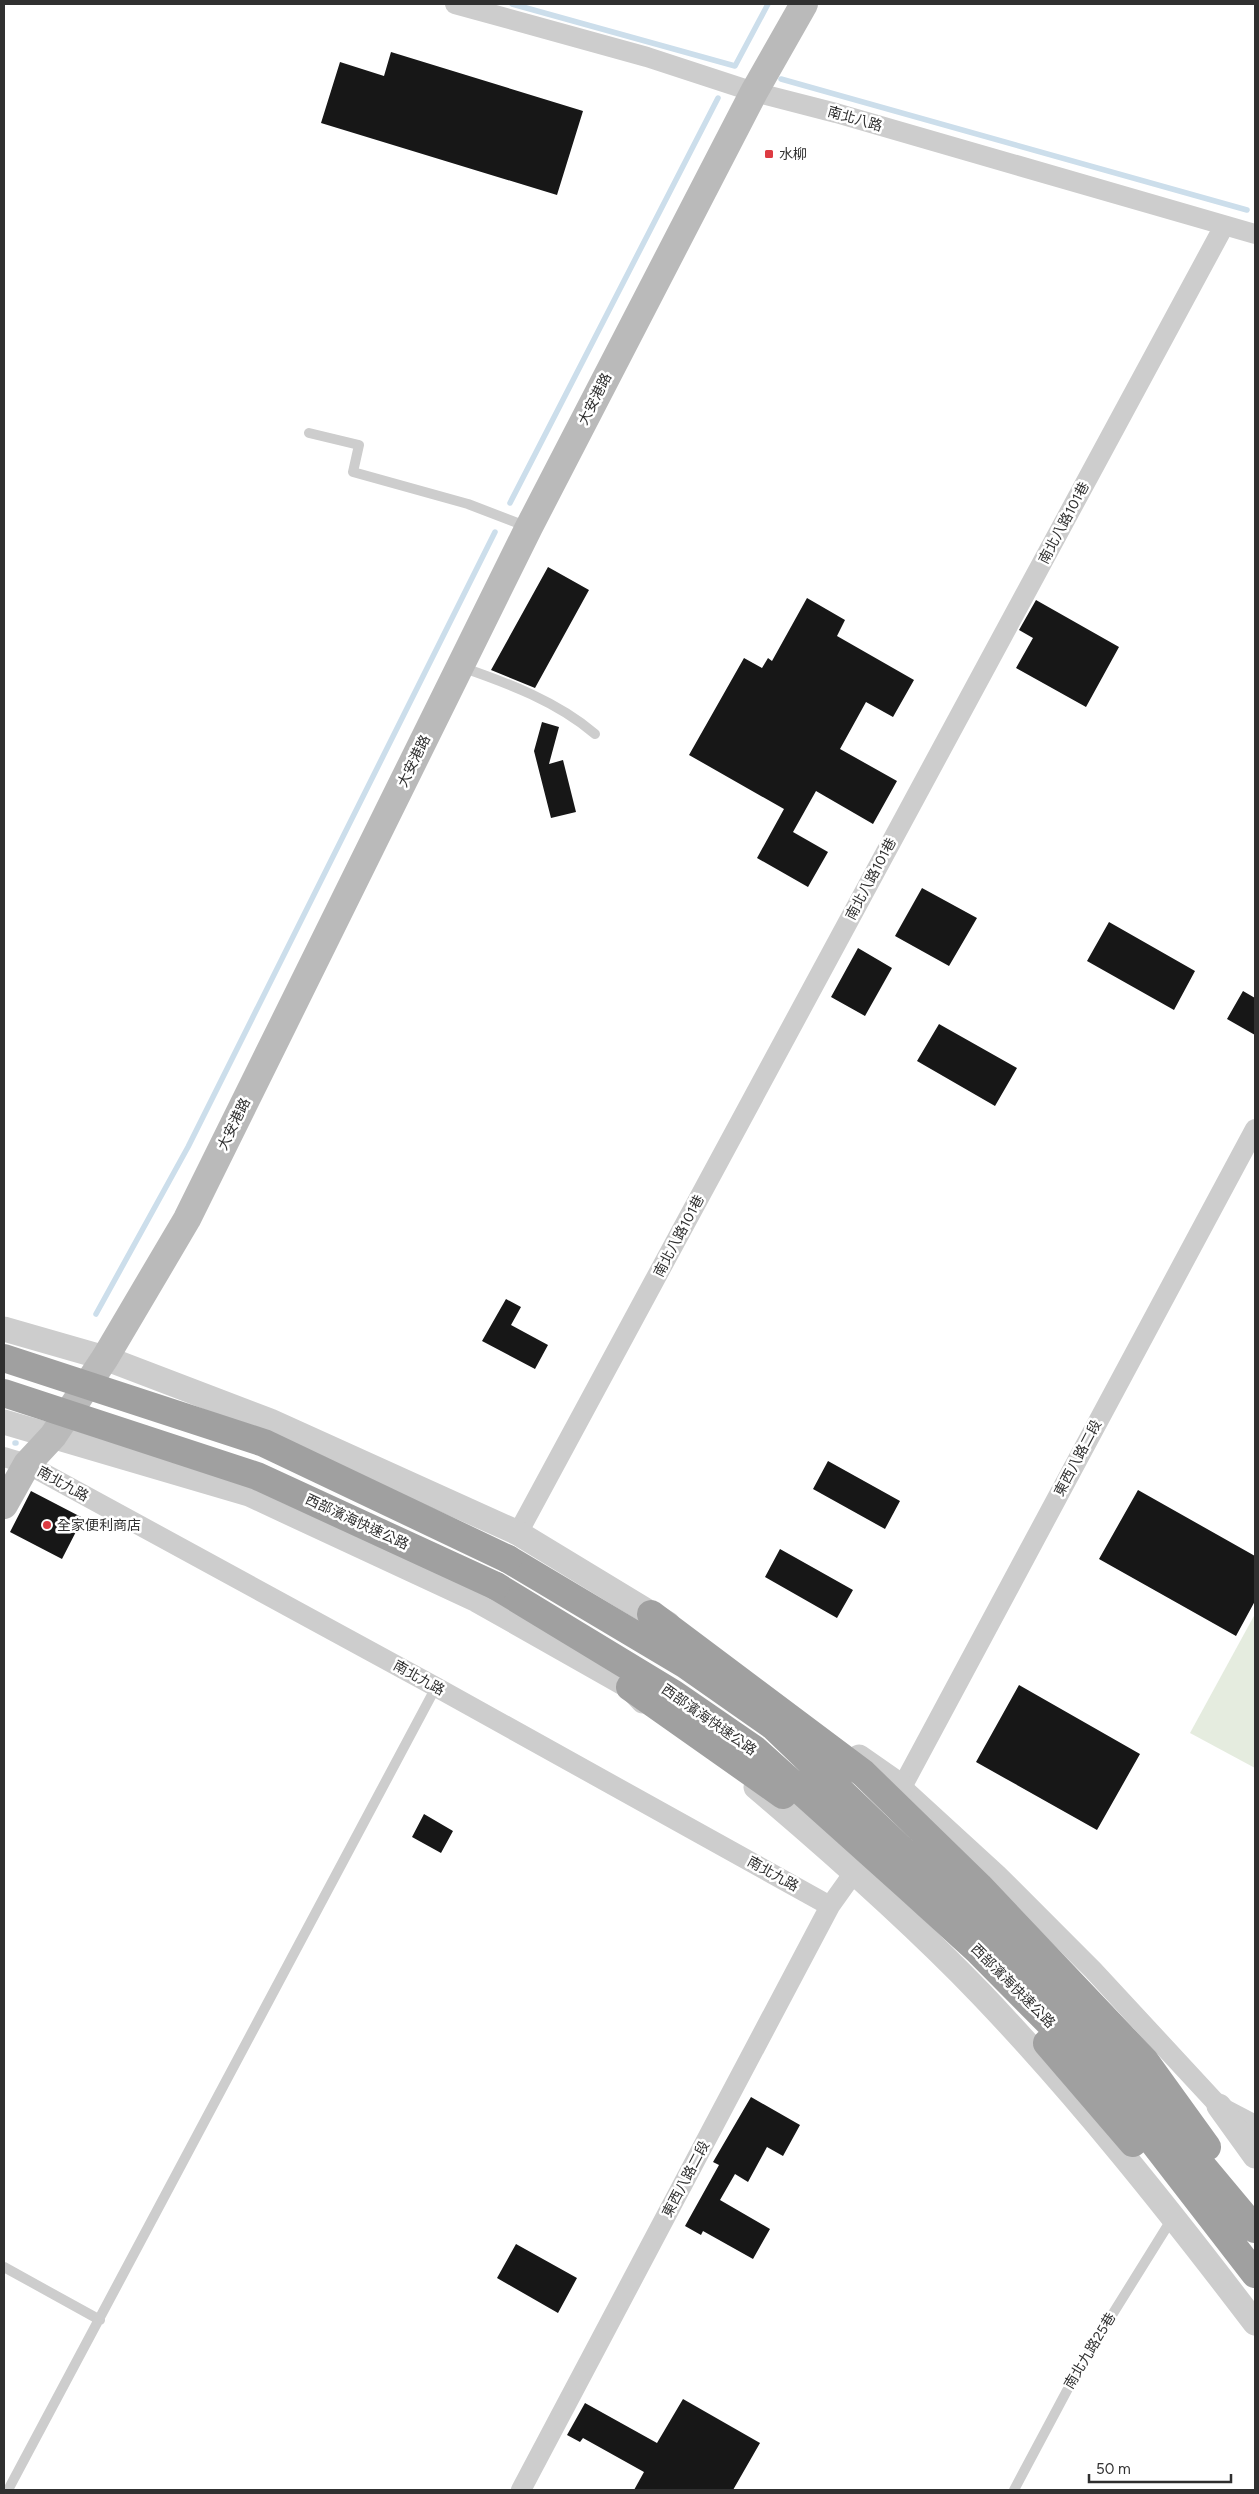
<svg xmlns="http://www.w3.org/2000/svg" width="1259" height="2494" font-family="Figtree,'Noto Sans TC',sans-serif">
<rect width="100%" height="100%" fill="#fff"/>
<!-- green -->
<path fill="#e5ecdf" d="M1255 1614V1768L1190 1733Z"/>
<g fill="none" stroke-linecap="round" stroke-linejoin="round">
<!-- stream -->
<path stroke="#ccdeeb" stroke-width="5.5" d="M512 4 735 66 768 4
M781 79 1247 210
M510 503 718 98
M96 1314 188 1147 495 532
M15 1443H16"/>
</g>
<!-- building -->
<path fill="#171717" d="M391 52 583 111 557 195 321 123 340 62 384 76Z
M548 567 589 590 535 688 491 670Z
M807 598 845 620 837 636 914 680 893 717 866 702 840 749 897 781 873 824 816 791 793 832 828 852 808 887 757 858 784 809 689 755 744 658 762 668 768 658 772 661Z
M1036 600 1119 647 1086 707 1016 668 1033 638 1019 630Z
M542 722 559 727 549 764 563 760 576 812 551 818 534 751Z
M922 888 977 918 949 966 895 936Z
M1109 922 1195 971 1174 1010 1087 961Z
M858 948 892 968 865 1016 831 997Z
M1243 991 1255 998V1035L1227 1019Z
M939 1024 1017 1068 995 1106 917 1061Z
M506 1299 521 1307 511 1325 548 1345 535 1369 482 1341Z
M828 1461 900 1501 885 1529 813 1489Z
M1138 1490 1255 1556V1601L1236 1636 1099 1559Z
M31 1491 83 1518 62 1559 10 1532Z
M780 1549 853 1590 837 1618 765 1577Z
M1019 1685 1140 1754 1097 1830 976 1762Z
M424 1814 453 1831 441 1853 412 1837Z
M751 2097 800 2125 783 2156 767 2147 748 2182 735 2174 720 2200 770 2229 753 2259 703 2231 701 2235 685 2226 719 2165 713 2162Z
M516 2244 577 2278 558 2313 497 2278Z
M683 2399 760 2443 733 2490H634L644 2472 583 2438 580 2442 567 2435 585 2403 657 2443Z"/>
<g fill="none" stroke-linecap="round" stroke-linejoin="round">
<!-- service -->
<path stroke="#cdcdcd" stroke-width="10" d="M309 433 359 445 353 472 468 504 528 527
M461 667C508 683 558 702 595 734
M4 2267 100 2320
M8 2490 436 1687
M1014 2490 1079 2368 1173 2217"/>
<!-- minor -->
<path stroke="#cdcdcd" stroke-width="20" d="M455 4 647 57 754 92 836 113 1255 234
M1255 1129 902 1787 997 1874 1093 1970 1219 2106 1255 2125
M4 1457 27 1464 436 1687 830 1906
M518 1533 1224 226
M521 2490 830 1906 855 1871"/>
<!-- tertiary -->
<path stroke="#cdcdcd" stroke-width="25" d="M4 1329 105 1358 270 1421 518 1533 668 1624
M4 1422 249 1494 477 1600 629 1686 643 1701
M859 1757 902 1787
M756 1787C834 1853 911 1921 982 1995 1080 2098 1169 2210 1255 2323
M1219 2106 1255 2156"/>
<!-- secondary -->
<path stroke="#bababa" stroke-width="28" d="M4 1505 27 1464 53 1436 105 1358 187 1219 529 527 754 92 804 4"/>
<!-- trunk -->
<path stroke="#a0a0a0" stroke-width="28" d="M508 1559 686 1665 773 1726 1087 2028 1255 2229
M496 1586 674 1694 754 1749 908 1887 977 1950 1102 2076 1255 2274
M651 1614 863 1773 979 1886 1145 2061 1207 2147
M630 1687 783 1795
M1047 2043 1133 2143"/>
<!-- trunk-bridge -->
<path stroke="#a0a0a0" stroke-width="28" d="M4 1358 264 1443 508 1559
M4 1393 257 1476 496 1586"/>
</g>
<!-- markers -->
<g fill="#dd3b42" stroke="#fff" stroke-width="2">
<rect x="764" y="149" width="10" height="10" rx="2.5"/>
<circle cx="47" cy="1525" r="5"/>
</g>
<g text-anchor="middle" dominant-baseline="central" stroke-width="5" stroke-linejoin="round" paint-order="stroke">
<!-- street labels -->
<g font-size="14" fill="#303030" stroke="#fff">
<text transform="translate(855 119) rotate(16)">南北八路</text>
<text transform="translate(595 399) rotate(-63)">大安港路</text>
<text transform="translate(1064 523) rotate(-62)">南北八路101巷</text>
<text transform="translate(414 761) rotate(-64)">大安港路</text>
<text transform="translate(871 879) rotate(-62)">南北八路101巷</text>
<text transform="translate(234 1124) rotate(-64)">大安港路</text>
<text transform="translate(679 1236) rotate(-62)">南北八路101巷</text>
<text transform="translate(1078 1458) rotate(-62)">東西八路二段</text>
<text transform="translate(63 1484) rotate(29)">南北九路</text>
<text transform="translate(357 1522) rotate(25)">西部濱海快速公路</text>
<text transform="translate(419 1678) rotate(29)">南北九路</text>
<text transform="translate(709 1720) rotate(35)">西部濱海快速公路</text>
<text transform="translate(773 1874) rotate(29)">南北九路</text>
<text transform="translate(1013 1986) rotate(45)">西部濱海快速公路</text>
<text transform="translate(686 2179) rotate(-62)">東西八路二段</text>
<text transform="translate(1090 2351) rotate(-59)">南北九路25巷</text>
</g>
<!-- poi labels -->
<g font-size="14" fill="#303030" stroke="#fff" text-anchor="start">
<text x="779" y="154">水柳</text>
<text x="57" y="1525">全家便利商店</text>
</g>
</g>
<!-- border -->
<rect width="1259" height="2494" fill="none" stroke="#303030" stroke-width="10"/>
<!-- scale -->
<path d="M1089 2474v8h142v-8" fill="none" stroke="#303030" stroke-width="2.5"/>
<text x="1096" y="2474" font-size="15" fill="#303030" stroke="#ffffff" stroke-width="4" paint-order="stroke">50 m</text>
</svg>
